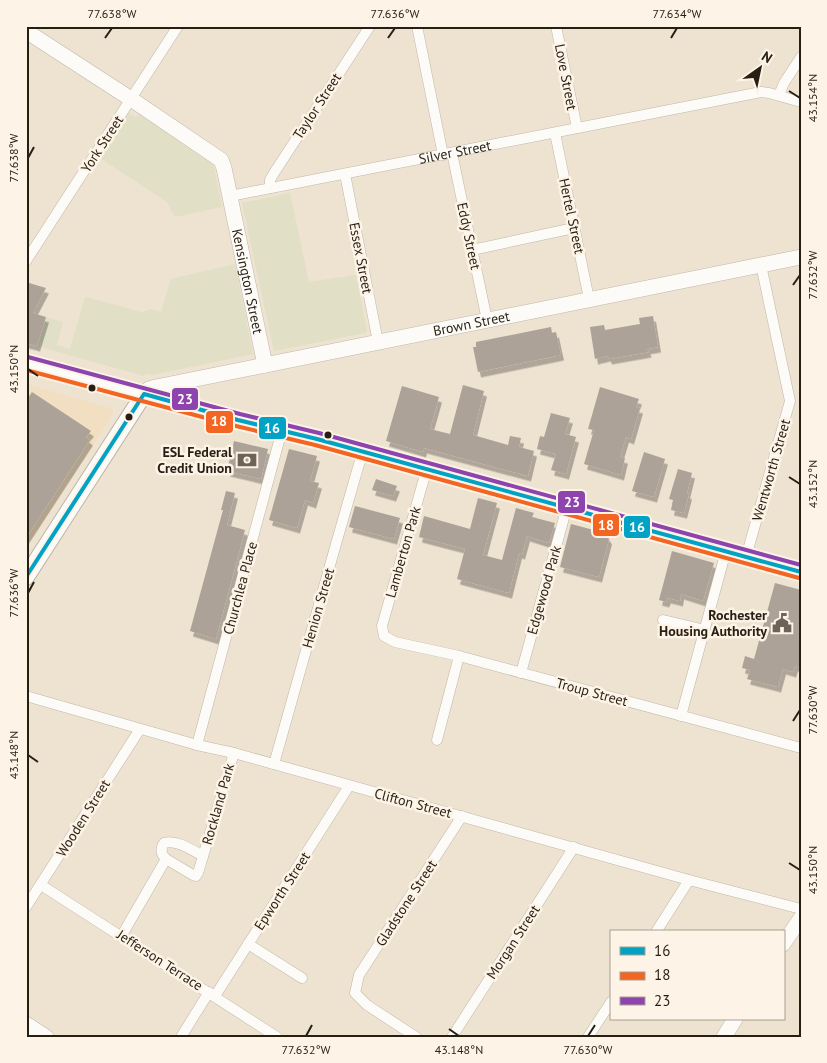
<svg xmlns="http://www.w3.org/2000/svg" width="827" height="1063" font-family="'PT Sans',sans-serif">
<defs>
<filter id="shadow"><feDropShadow dx="3" dy="5.5" stdDeviation="0" flood-color="#0004"/></filter>
</defs>
<rect width="100%" height="100%" fill="#eee2d1"/>
<!-- built -->
<path fill="#f2dec0" d="M26 384 110 408 113 411 112 415 26 548Z"/>
<!-- green -->
<path fill="#e1dfc5" d="M129 113 136 117 140 114 213 162 222 207 175 217 167 202 100 158Z
M290 193 309 282 356 275 367 331 365 333 274 351 242 203Z
M235 264 253 354 153 375 145 373 144 376 37 346 46 317 63 322 57 345 70 349 85 297 142 312 151 309 161 312 171 279Z"/>
<!-- building -->
<path fill="#ada297" filter="url(#shadow)" d="M29 283 46 288 33 313 46 317 37 346 26 343V287Z
M653 316 658 347 647 349 649 352 609 359 608 356 595 359 590 327 604 325 605 330 640 324 639 318Z
M551 327 552 333 556 332 561 355 478 372 473 347H476V342Z
M463 385 484 391 473 435 508 445 510 436 521 438 519 447 534 451 528 476 424 448 423 452 386 441 402 386 439 397 430 429 450 434Z
M600 387 639 399 636 407 640 408 631 439 626 437 620 457 625 458 621 475 584 464 594 430 588 429Z
M32 392 91 431 86 437 90 440 26 538V401Z
M551 413 570 418 565 434 576 437 566 474 551 470 556 454 537 449 540 436 544 437Z
M234 441 268 449 261 479 227 471Z
M289 449 317 456 310 481 319 483 313 503 305 500 297 528 269 520Z
M644 452 665 459 654 497 632 491Z
M678 469 692 473 687 493 689 494 684 513 671 510 673 500 669 499Z
M376 479 397 486 393 496 372 490Z
M226 491 235 493 227 525 245 530 216 639 190 631 223 510H221Z
M478 498 497 503 483 555 502 560 516 508 534 513 532 517 555 523 549 543 527 536 522 554 519 553 509 593 457 579 465 549 419 537 424 516 470 529Z
M355 506 400 518 394 539 349 527Z
M571 524 605 533 609 539 599 577 560 567Z
M672 551 714 563 703 601 681 594 680 601 668 598 666 602 659 600Z
M775 583 801 590V668L795 666 793 672 783 669 778 687 747 679 750 670 742 668 745 656 754 659Z"/>
<g fill="none" stroke-linecap="round" stroke-linejoin="round">
<defs>
<g id="street">
<path d="M417 26 443 155"/>
<path d="M556 26 577 128"/>
<path d="M779 95 784 83 801 57"/>
<path d="M555 133 589 299"/>
<path d="M452 153 487 320"/>
<path d="M345 174 378 342"/>
<path d="M270 188V180L274 173 370 26"/>
<path id="s1" d="M230 196 761 92 769 93 801 102"/>
<path d="M472 250 574 228"/>
<path d="M26 261 178 26"/>
<path d="M427 468 382 626 384 636 395 642 459 656 801 748"/>
<path d="M746 557 790 401 761 265"/>
<path d="M663 620 705 630"/>
<path d="M521 673 567 507"/>
<path d="M26 696 197 745 234 753 689 880 801 909"/>
<path d="M681 716 726 551"/>
<path d="M437 740 459 656"/>
<path d="M197 745 282 430"/>
<path d="M274 764 336 544 359 464 364 452"/>
<path d="M166 859C161 854 160 849 164 843 176 839 192 850 203 856"/>
<path d="M41 885 277 1037"/>
<path d="M26 907 140 729"/>
<path d="M656 932 689 880"/>
<path d="M122 935 166 859 193 875 196 876 198 873 234 753"/>
<path d="M248 944 302 978"/>
<path d="M215 996 349 786"/>
<path d="M181 1037 209 992"/>
<path d="M416 1037 367 1005 355 993 359 975 462 816"/>
<path d="M452 1037 574 847"/>
<path d="M588 1037 611 1002"/>
</g>
<g id="secondary">
<path id="s2" d="M26 31 131 99 221 160 224 168 265 365"/>
<path id="s3" d="M144 394 149 389 156 387 801 257"/>
<path d="M783 944 801 918"/>
<path d="M26 1024 46 1037"/>
<path d="M724 1037 735 1019"/>
</g>
<path id="primary" d="M26 363 238 420 317 439 801 572
M26 577 144 394"/>
</defs>
<!-- street casing -->
<use href="#street" stroke="#c0b7aa" stroke-width="11"/>
<!-- secondary casing -->
<use href="#secondary" stroke="#c0b7aa" stroke-width="16"/>
<!-- primary casing -->
<use href="#primary" stroke="#c0b7aa" stroke-width="18"/>
<!-- street -->
<use href="#street" stroke="#fcfbf8" stroke-width="10"/>
<!-- secondary -->
<use href="#secondary" stroke="#fcfbf8" stroke-width="15"/>
<!-- primary -->
<use href="#primary" stroke="#fcfbf8" stroke-width="16"/>
<defs>
<path id="bus-1" d="M144 394 238 420 317 439 801 572
M26 577 144 394"/>
<path id="bus-2" d="M26 370 236 426 315 445 799 578"/>
<path id="bus-3" d="M28 357 240 414 319 433 801 565"/>
</defs>
<!-- bus-1 casing -->
<use href="#bus-1" stroke="#fdf4e7" stroke-width="8"/>
<!-- bus-2 casing -->
<use href="#bus-2" stroke="#fdf4e7" stroke-width="8"/>
<!-- bus-3 casing -->
<use href="#bus-3" stroke="#fdf4e7" stroke-width="8"/>
<!-- bus-1 -->
<use href="#bus-1" stroke="#02a2c5" stroke-width="4"/>
<!-- bus-2 -->
<use href="#bus-2" stroke="#f26522" stroke-width="4"/>
<!-- bus-3 -->
<use href="#bus-3" stroke="#8e44ad" stroke-width="4"/>
</g>
<!-- ticks -->
<path fill="none" stroke="#281f13" stroke-width="2" d="M105 38 112 28M388 38 395 28M671 38 677 28M789 91 800 98M28 158 34 147M793 285 800 275M28 369 38 376M789 477 800 484M28 593 34 582M793 721 800 710M28 755 38 762M789 863 800 870M449 1029 459 1036M306 1036 312 1025M588 1036 595 1025"/>
<!-- icons -->
<defs>
<symbol id="bank-bare" viewBox="-9 -9 18 18"><path d="M-6-4H6V4H-6ZM0-2.3a2.3 2.3 0 1 0 0 4.6a2.3 2.3 0 1 0 0-4.6Z" fill="#6d6356" stroke="#fdf4e7" stroke-width="2.5" paint-order="stroke"/></symbol>
<symbol id="civic-bare" viewBox="-9 -9 18 18"><path d="M-.6-6.5H3V-4.5H.6V-3L4-1V1h2V6H-6V1h2V-1L-.6-3ZM-1.2 2.5V6h2.4V2.5Z" fill="#6d6356" stroke="#fdf4e7" stroke-width="2.5" paint-order="stroke"/></symbol>
</defs>
<g fill-rule="evenodd">
<use href="#bank-bare" x="233" y="446" width="28" height="28"/>
<use href="#civic-bare" x="768" y="609" width="28" height="28"/>
</g>
<!-- markers -->
<g fill="#281f13" stroke="#fdf4e7" stroke-width="2">
<circle cx="92" cy="388" r="4.5"/>
<circle cx="129" cy="417" r="4.5"/>
<circle cx="328" cy="435" r="4.5"/>
</g>
<g text-anchor="middle" dominant-baseline="central" stroke-width="5" stroke-linejoin="round" paint-order="stroke">
<!-- street labels -->
<g font-size="14" fill="#281f13" stroke="#fdf4e7">
<text transform="translate(566 77) rotate(79)">Love Street</text>
<text transform="translate(317 106) rotate(-57)">Taylor Street</text>
<text transform="translate(102 144) rotate(-57)">York Street</text>
<text stroke="none"><textPath href="#s1" startOffset="229">Silver Street</textPath></text>
<text transform="translate(572 216) rotate(78)">Hertel Street</text>
<text transform="translate(469 236) rotate(78)">Eddy Street</text>
<text transform="translate(361 258) rotate(79)">Essex Street</text>
<text stroke="none"><textPath href="#s2" startOffset="358">Kensington Street</textPath></text>
<text stroke="none"><textPath href="#s3" startOffset="336">Brown Street</textPath></text>
<text transform="translate(771 470) rotate(-74)">Wentworth Street</text>
<text transform="translate(403 552) rotate(-74)">Lamberton Park</text>
<text transform="translate(240 588) rotate(-75)">Churchlea Place</text>
<text transform="translate(544 590) rotate(-74)">Edgewood Park</text>
<text transform="translate(318 608) rotate(-74)">Henion Street</text>
<text transform="translate(592 692) rotate(15)">Troup Street</text>
<text transform="translate(413 803) rotate(15)">Clifton Street</text>
<text transform="translate(218 804) rotate(-74)">Rockland Park</text>
<text transform="translate(83 818) rotate(-58)">Wooden Street</text>
<text transform="translate(282 891) rotate(-57)">Epworth Street</text>
<text transform="translate(406 903) rotate(-57)">Gladstone Street</text>
<text transform="translate(513 942) rotate(-57)">Morgan Street</text>
<text transform="translate(160 960) rotate(33)">Jefferson Terrace</text>
</g>
<!-- poi labels -->
<g font-size="14" font-weight="bold" fill="#281f13" stroke="#fdf4e7" text-anchor="end">
<text x="232" y="452">ESL Federal<tspan x="232" dy="16">Credit Union</tspan></text>
<text x="767" y="615">Rochester<tspan x="767" dy="16">Housing Authority</tspan></text>
</g>
</g>
<g stroke="#fdf4e7" stroke-width="2">
<rect x="171" y="387" width="28" height="24" rx="5" fill="#8e44ad"/>
<rect x="205" y="410" width="29" height="24" rx="5" fill="#f26522"/>
<rect x="258" y="416" width="29" height="24" rx="5" fill="#02a2c5"/>
<rect x="557" y="490" width="29" height="24" rx="5" fill="#8e44ad"/>
<rect x="592" y="513" width="28" height="24" rx="5" fill="#f26522"/>
<rect x="623" y="515" width="28" height="24" rx="5" fill="#02a2c5"/>
</g>
<g font-size="14" text-anchor="middle" font-weight="bold" fill="#fff">
<text x="185" y="404">23</text>
<text x="219" y="426">18</text>
<text x="272" y="433">16</text>
<text x="572" y="507">23</text>
<text x="606" y="530">18</text>
<text x="637" y="532">16</text>
</g>
<!-- border -->
<rect width="827" height="1063" fill="none" stroke="#fdf4e7" stroke-width="55"/>
<!-- legend -->
<rect x="610" y="930" width="175" height="90" fill="#fdf4e7" stroke="#a89f92"/>
<rect x="620" y="947" width="25" height="8" fill="#02a2c5" stroke="#a89f92"/>
<text x="654" y="956" font-size="15" fill="#281f13">16</text>
<rect x="620" y="972" width="25" height="8" fill="#f26522" stroke="#a89f92"/>
<text x="654" y="980" font-size="15" fill="#281f13">18</text>
<rect x="620" y="997" width="25" height="8" fill="#8e44ad" stroke="#a89f92"/>
<text x="654" y="1006" font-size="15" fill="#281f13">23</text>
<!-- north arrow -->
<g transform="translate(760 68) rotate(33)" stroke="#fdf4e7" stroke-width="4" paint-order="stroke">
<path d="M0-4L9 19L0 12L-9 19Z" fill="#281f13"/>
<text y="-8" font-size="14" font-weight="bold" text-anchor="middle" fill="#281f13">N</text>
</g>
<rect x="28" y="28" width="772" height="1008" fill="none" stroke="#281f13" stroke-width="2"/>
<g font-size="12" text-anchor="middle" fill="#281f13">
<text x="112" y="18">77.638°W</text>
<text x="395" y="18">77.636°W</text>
<text x="677" y="18">77.634°W</text>
<text transform="translate(813 98) rotate(-90)" y="4">43.154°N</text>
<text transform="translate(14 158) rotate(-90)" y="4">77.638°W</text>
<text transform="translate(813 275) rotate(-90)" y="4">77.632°W</text>
<text transform="translate(14 369) rotate(-90)" y="4">43.150°N</text>
<text transform="translate(813 484) rotate(-90)" y="4">43.152°N</text>
<text transform="translate(14 593) rotate(-90)" y="4">77.636°W</text>
<text transform="translate(813 710) rotate(-90)" y="4">77.630°W</text>
<text transform="translate(14 755) rotate(-90)" y="4">43.148°N</text>
<text transform="translate(813 870) rotate(-90)" y="4">43.150°N</text>
<text x="306" y="1054">77.632°W</text>
<text x="459" y="1054">43.148°N</text>
<text x="588" y="1054">77.630°W</text>
</g>
</svg>
